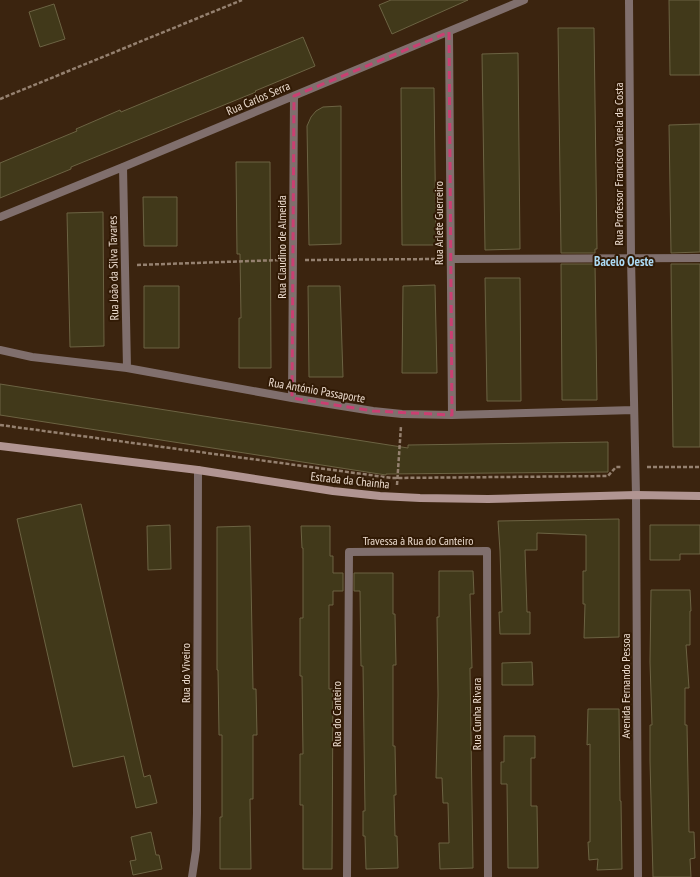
<svg xmlns="http://www.w3.org/2000/svg" width="700" height="877" font-family="'PT Sans Narrow',sans-serif">
<rect width="100%" height="100%" fill="#3b240f"/>
<!-- building -->
<path fill="#41391a" stroke="#6c6343" d="M391 0H468L392 34 379 5Z
M669 0H700V75H670Z
M54 4 65 39 40 47 29 12Z
M558 28H594L597 249H595V253H561Z
M303 37 315 66 255 91 256 92 71 167V169L0 198V163L77 131 76 129 120 110 121 112Z
M518 53 520 249 485 250 482 54Z
M401 88H434L436 245H402Z
M341 106V244L309 245 307 126 311 117 316 111 323 107Z
M700 124V252L671 253 669 125Z
M236 162H270L271 368H239V318H241L240 254H237Z
M143 197H177V246H144Z
M103 212 104 346 70 347 67 213Z
M561 264H595L597 400H562Z
M671 264H700V447H673Z
M485 278H520L521 401H487Z
M435 285 437 373H402L403 286Z
M144 286H179V348H144Z
M308 286H340L343 377H309Z
M0 384 408 448V445L608 442V472L386 474V475L0 415Z
M81 504 144 777 150 775 157 803 136 808 124 756 73 767 17 519Z
M619 519V637L584 638 585 604H583V571H586V535L537 533V550H525L527 612H530V634H500L499 612H502L500 551 498 521Z
M170 525 171 569 148 570 147 526Z
M650 525H700V554H680V560H650Z
M250 526 253 689H256L257 735H253V799H250L251 869H220V817H222V735H219L218 670H217V527Z
M301 526H330V556H333V573H343V591H333V605H329V689H333L332 869H303V805H300V754H303L302 676H300V618H303V548H302Z
M439 571H473L474 594H470L472 668H470L473 868 440 869 439 843H449L448 803H443L442 778H436L438 695 437 617H439Z
M354 573H393V614H395L396 665H393V746H395L396 795H394L395 836H397L398 868 366 869 365 836H363V811H365L363 666H361L360 591H354Z
M651 590H690L691 611H690V645H686L689 688H685V725H687L689 832H694L695 858 690 859 691 877H653L650 761V725H652L650 662Z
M532 662 533 685H502V663Z
M588 709H619L620 801H621L622 869 597 870 598 859 589 860 588 842H590V744L587 745Z
M504 736H535V758H531V806H537L538 868H508L507 784H501V762H504Z
M151 832 156 855H159L162 869 133 875 130 861 136 860 131 837Z"/>
<g fill="none" stroke-linecap="round" stroke-linejoin="round">
<!-- path -->
<path stroke="#958170" stroke-width="2.5" stroke-dasharray="4 2" stroke-linecap="butt" d="M0 99 242 0
M305 260 438 259
M137 265 280 260
M0 425 392 478 608 476 616 467H622
M647 467H700
M397 485 401 426"/>
<!-- street -->
<path stroke="#806f6d" stroke-width="8" d="M629 0 631 258 636 495 638 877
M449 32 452 415
M123 167 127 368
M0 217 123 167 524 0
M451 259 700 258
M0 350 32 357 127 368 292 398 373 411 402 414 452 415 634 410
M292 398 294 96
M192 877 196 850 197 813 198 470
M347 877 349 552 487 551 488 877"/>
<!-- secondary -->
<path stroke="#b19592" stroke-width="8" d="M0 446 198 470 333 491 380 496 420 498 488 499 636 495 700 496"/>
</g>
<!-- marked area -->
<path fill="none" stroke="#ca3f72" stroke-width="3" stroke-dasharray="8 5" stroke-linejoin="round" d="M449 32 452 415 373 411 292 398 294 96Z"/>
<g text-anchor="middle" dominant-baseline="central" stroke-width="4" stroke-linejoin="round" paint-order="stroke">
<!-- street labels -->
<g font-size="12" fill="#ecdccf" stroke="#311a05">
<text transform="translate(258 98) rotate(-23)">Rua Carlos Serra</text>
<text transform="translate(618 164) rotate(-90)">Rua Professor Francisco Varela da Costa</text>
<text transform="translate(438 223) rotate(-90)">Rua Arlete Guerreiro</text>
<text transform="translate(281 247) rotate(-90)">Rua Claudino de Almeida</text>
<text transform="translate(113 268) rotate(-91)">Rua João da Silva Tavares</text>
<text transform="translate(317 390) rotate(10)">Rua António Passaporte</text>
<text transform="translate(350 480) rotate(6)">Estrada da Chainha</text>
<text x="418" y="540">Travessa à Rua do Canteiro</text>
<text transform="translate(185 673) rotate(-90)">Rua do Viveiro</text>
<text transform="translate(625 686) rotate(-90)">Avenida Fernando Pessoa</text>
<text transform="translate(336 714) rotate(-90)">Rua do Canteiro</text>
<text transform="translate(476 714) rotate(-90)">Rua Cunha Rivara</text>
</g>
<!-- neighbourhood labels -->
<g font-size="13" font-weight="bold" fill="#acdaf4" stroke="#311a05">
<text x="624" y="261">Bacelo Oeste</text>
</g>
</g>
</svg>
